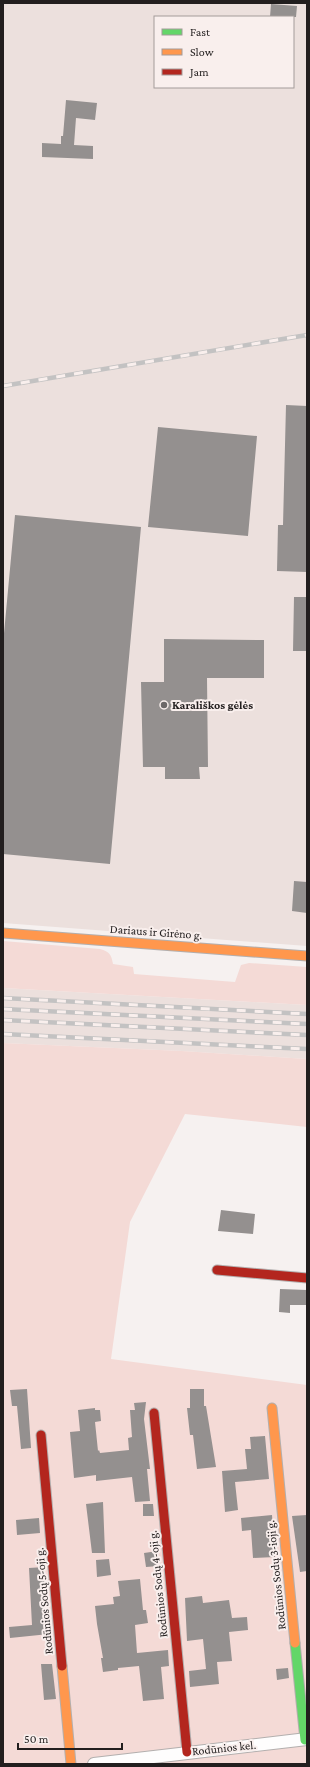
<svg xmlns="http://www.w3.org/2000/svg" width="310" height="1767" font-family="'Crimson Pro',serif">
<rect width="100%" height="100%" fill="#f6f1f0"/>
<!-- built -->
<path fill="#ece0dd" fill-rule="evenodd" d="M3 3H307V946L3 923ZM155 17H293V87H155Z
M3 988 307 1005V1059L182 1051 3 1043Z"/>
<!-- green -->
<path fill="#f4dad6" d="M3 941 100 949C110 952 111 954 113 964L133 967 134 974 235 982 241 965 249 963 307 967V1005L3 988Z
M3 1043 182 1051 307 1059V1127L185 1114 130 1222 111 1359 307 1385V1764H3Z"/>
<!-- building -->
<path fill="#94908f" d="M271 4 297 6 296 17H270Z
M66 100 97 103 95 120 76 118 74 145 93 146V159L42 157V143L61 144V136H63Z
M286 405 307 406V572L277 571 278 525H283Z
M158 427 257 436 248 536 148 527Z
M15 515 141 527 110 864 3 854V644Z
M294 597H307V651H293Z
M164 639 264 640V678H207L208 767H199L200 779H165V767H143L141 682H164Z
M294 881 307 882V913L292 911Z
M221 1210 255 1214 253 1234 218 1231Z
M280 1289 307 1290V1305H290V1313L279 1312Z
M27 1389 31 1448 21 1449 17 1406H12L10 1390Z
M190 1389H204V1406H206L216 1467 197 1469 193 1435H190L187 1408H190Z
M146 1402 144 1419 150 1469H147L150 1501 135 1502 132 1477 96 1481V1475L74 1478 70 1432 80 1431 78 1410 95 1408V1410H100L101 1421 95 1422 98 1451 99 1450 100 1453 129 1450 128 1438 132 1437 130 1410H135L134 1403Z
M265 1436 269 1479 235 1482 238 1510 225 1512 222 1471 247 1469 245 1449H251L250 1437Z
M103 1502 105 1553H92L86 1504Z
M143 1504H153L154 1516H143Z
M272 1515 275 1557 253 1558 251 1530 242 1531 241 1518Z
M307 1515V1571L300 1572 292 1516Z
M39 1518 40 1533 17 1535 16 1520Z
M158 1551 159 1566 146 1567 144 1553Z
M109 1559 111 1575 97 1577 96 1560Z
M44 1567 45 1584H42L45 1615H48L49 1634 10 1638 9 1627 32 1625 29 1568Z
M140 1579 143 1610H146L148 1623 135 1625 137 1653 168 1650 169 1666 161 1667 164 1699 143 1701 139 1666 118 1668V1670L103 1672 101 1658H103L97 1624 95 1606 114 1604 113 1597 120 1596 118 1581Z
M202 1596 203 1603 229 1600 232 1618 247 1617 248 1630 229 1632 232 1661 217 1662 219 1684 190 1687 189 1671 206 1669 203 1639 187 1641 185 1598Z
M41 1664H52L56 1699 44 1700Z
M288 1668 289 1678 277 1680 276 1669Z"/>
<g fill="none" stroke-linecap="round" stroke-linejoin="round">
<defs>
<path id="street" d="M94 1764 307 1739"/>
<path id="fast" d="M295 1643 305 1740"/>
<path id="slow" d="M3 933 307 956
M272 1408 295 1643
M62 1666 71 1764"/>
<path id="jam" d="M217 1270 307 1278
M154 1413 187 1752
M41 1435 62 1666"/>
</defs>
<!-- street casing -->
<use href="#street" stroke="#b3afae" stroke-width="14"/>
<!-- fast casing -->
<use href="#fast" stroke="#b3afae" stroke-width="11"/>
<!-- slow casing -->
<use href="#slow" stroke="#b3afae" stroke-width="11"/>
<!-- jam casing -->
<use href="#jam" stroke="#b3afae" stroke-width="11"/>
<!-- street -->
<use href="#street" stroke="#fefdfd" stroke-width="12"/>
<!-- fast -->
<use href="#fast" stroke="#63d668" stroke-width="9"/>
<!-- slow -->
<use href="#slow" stroke="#ff974d" stroke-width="9"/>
<!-- jam -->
<use href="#jam" stroke="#b3261e" stroke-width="9"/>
<defs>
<path id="rail" d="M3 386 307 335
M3 998 307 1014
M3 1009 307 1024
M3 1020 307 1035
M3 1034 307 1049"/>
</defs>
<!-- rail casing -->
<use href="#rail" stroke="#c3c2c2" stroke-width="4.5"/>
<!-- rail -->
<use href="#rail" stroke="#f9efed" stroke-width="3" stroke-dasharray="9" stroke-linecap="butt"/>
</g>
<!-- markers -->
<circle fill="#6c6868" stroke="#f9efed" stroke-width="1.5" cx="164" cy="705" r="4"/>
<g text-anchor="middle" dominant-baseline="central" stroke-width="4" stroke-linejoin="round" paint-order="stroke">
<!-- poi labels -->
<g font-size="12" font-weight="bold" fill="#221e1e" stroke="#f9efed" text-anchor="start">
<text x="172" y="705">Karališkos gėlės</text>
</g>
<!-- street labels -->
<g font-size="12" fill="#221e1e" stroke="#f9efed">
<text transform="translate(156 932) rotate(4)">Dariaus ir Girėno g.</text>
<text transform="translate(276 1575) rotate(-96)">Rodūnios Sodų 3-ioji g.</text>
<text transform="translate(158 1584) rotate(-96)">Rodūnios Sodų 4-oji g.</text>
<text transform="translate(44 1601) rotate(-95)">Rodūnios Sodų 5-oji g.</text>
<text transform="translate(224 1748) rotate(-6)">Rodūnios kel.</text>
</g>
</g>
<!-- border -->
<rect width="310" height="1767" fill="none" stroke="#221e1e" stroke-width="8"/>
<!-- legend -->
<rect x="154" y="16" width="140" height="72" fill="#f9efed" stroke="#a39b9a"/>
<rect x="162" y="29" width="20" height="6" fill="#63d668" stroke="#a39b9a"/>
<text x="190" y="36" font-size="12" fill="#221e1e">Fast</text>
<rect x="162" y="49" width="20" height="6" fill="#ff974d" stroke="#a39b9a"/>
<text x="190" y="56" font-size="12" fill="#221e1e">Slow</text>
<rect x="162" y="69" width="20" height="6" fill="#b3261e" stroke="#a39b9a"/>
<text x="190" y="76" font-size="12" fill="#221e1e">Jam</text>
<!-- scale -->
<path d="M18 1743v6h104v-6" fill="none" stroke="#221e1e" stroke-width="2"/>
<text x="24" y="1743" font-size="12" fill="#221e1e" stroke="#f9efed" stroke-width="3" paint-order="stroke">50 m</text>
</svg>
